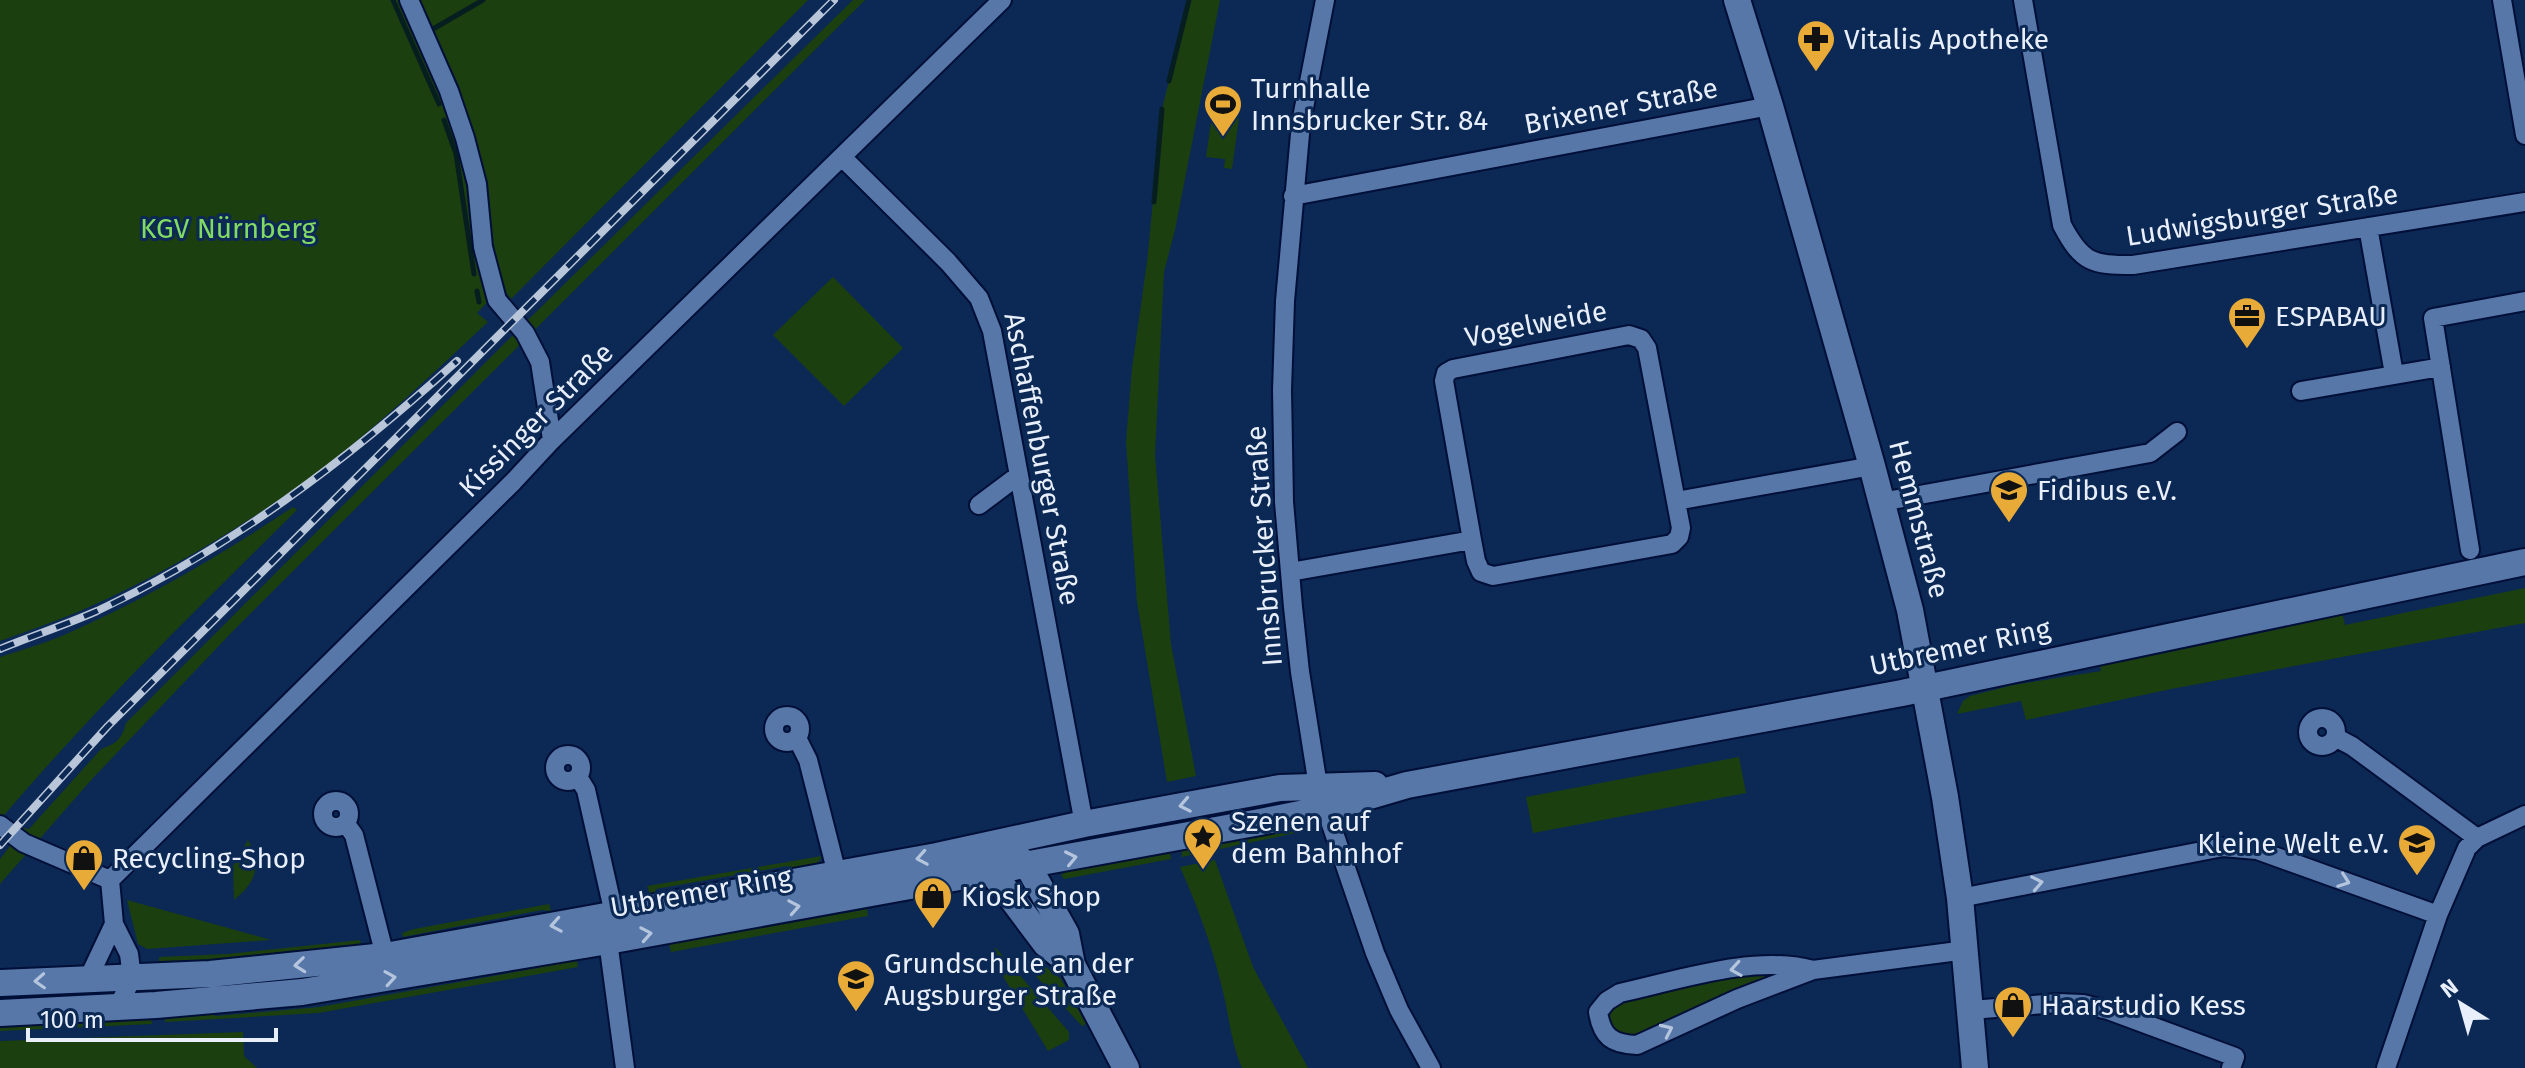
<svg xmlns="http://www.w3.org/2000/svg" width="2525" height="1068" font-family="'Fira Sans',sans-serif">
<rect width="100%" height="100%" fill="#0b2954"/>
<!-- green -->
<path fill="#1c3f0f" d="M0 0H808L511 299 502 287 477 313 488 322C430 376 372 432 308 479 238 530 160 576 80 611 54 622 27 631 0 641Z
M853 0H865L233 631 93 778 0 884V859L24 828 29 829 101 749C116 744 122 739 126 723L530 318Z
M1189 0H1220L1175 230 1164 272 1155 455 1171 644 1196 776 1167 782 1137 602 1126 442 1132 368 1147 262 1162 109Z
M1212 115 1239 118 1232 169 1224 168 1225 159 1206 157Z
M833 277 903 348 844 406 773 335Z
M293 507 297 510C195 611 93 710 0 820V657C21 650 43 644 64 635 144 600 220 556 293 507Z
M2525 588V623L2171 689 2026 720 2021 701 1957 714 1963 701 1970 696 2013 685 2101 671 2099 661 2342 611 2345 625Z
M1739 757 1746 793 1533 833 1526 797Z
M1311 825 1315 829 1182 857 1181 849Z
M248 840C262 867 256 882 234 900L233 866Z
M1170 852 1171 859 1064 879 1061 875 1073 866 1093 861 1098 866Z
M822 856C817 868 801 869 789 871L787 866 656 889 655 895 650 894 647 886Z
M1215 860 1253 967 1308 1068H1242C1230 1040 1229 1013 1221 984 1211 943 1197 905 1180 867Z
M127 900 271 940 147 949 138 944Z
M549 904 551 911 542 910 403 937 402 933 414 929Z
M867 909 868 916 671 952 669 944Z
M360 940 361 946 230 960 159 961V957L227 954Z
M996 948 1069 1032V1040L1048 1051 989 953Z
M1026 957 1032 964 1037 960 1061 979 1086 1024 1082 1026 1021 960Z
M563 960 577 961 578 967 318 1013 165 1022V1014L211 1009 215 1016 319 1007 538 968 547 962Z
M1794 970 1632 1042 1608 1029 1607 1007 1618 1000 1714 977Z
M151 1016 152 1024 0 1031V1026L105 1021Z
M243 1032 244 1056 257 1068H0V1041Z"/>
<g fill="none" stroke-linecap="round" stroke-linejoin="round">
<!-- stream -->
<path stroke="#061e1f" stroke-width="5" d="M393 0 439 104
M433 29 483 0
M1169 81 1189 0
M444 120 456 154 474 274
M1154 202 1162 109
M477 291 479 302"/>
<defs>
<path id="street" d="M409 0 449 91 465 138 477 184 483 247 497 300 525 333 540 362 552 440
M1325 0 1301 123 1285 301 1282 390 1284 502 1293 607 1300 672 1318 786 1375 953 1399 1010 1431 1068
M2023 0 2062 225C2082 263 2092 265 2133 265L2525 202
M2502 0 2525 135
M842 157 948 262 979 298 992 331 1084 824
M1293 196 1770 106
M2368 227 2394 374
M1629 335 1641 339 1647 348 1681 528 1679 537 1672 544 1493 576 1481 572 1476 561 1472 540 1444 381 1446 373 1453 369Z
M2301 391 2441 367
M1676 501 1872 466
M1881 502 2150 453 2177 432
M979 505 1019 475
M2470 550 2433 318 2525 301
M1290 572 1472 540
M774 729a13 13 0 1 1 26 0a13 13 0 1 1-26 0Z
M2308 732a14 14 0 1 1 28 0a14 14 0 1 1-28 0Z
M2335 737 2352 746 2477 838
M797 738 808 760 837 874
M555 768a13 13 0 1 1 26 0a13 13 0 1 1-26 0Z
M578 777 586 790 614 914
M323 814a13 13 0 1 1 26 0a13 13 0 1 1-26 0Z
M346 824 354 835 385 956
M0 825 24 843 110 880
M110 880 513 482 552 440 1002 0
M110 880 114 924 129 954 132 978 118 1007
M1960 898 2223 847 2257 850 2438 915
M608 941 625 1068
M1813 970C1754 954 1679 980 1620 993L1607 1001 1598 1012C1602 1037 1612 1044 1637 1045L1737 999 1813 970 1966 950
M88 979 114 924
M1971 1010 2058 1003 2083 1004 2108 1010 2235 1057 2231 1068
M2386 1068 2438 915 2467 848 2477 838 2525 815"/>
<path id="secondary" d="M1737 0 1770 106 1872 466 1910 610 1945 797 1960 898 1975 1068
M995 857 992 872 1046 944 1072 965
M1017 857 1028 866 1066 934 1072 965 1126 1068
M0 983 210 974 385 956 937 856 1084 824 1280 788 1375 785
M0 1013 156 1005 302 992 608 941 1260 822 1325 809 1407 785 1902 693 2525 562"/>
</defs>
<!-- street casing -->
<use href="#street" stroke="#000f38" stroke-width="22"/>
<!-- secondary casing -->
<use href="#secondary" stroke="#000f38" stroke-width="30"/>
<!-- street -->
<use href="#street" stroke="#5677a8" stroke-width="18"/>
<!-- secondary -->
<use href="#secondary" stroke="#5677a8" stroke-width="26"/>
<defs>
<path id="rail" d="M0 649C32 636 65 625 97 611 231 548 347 460 457 361
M0 845 108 726 834 0"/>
</defs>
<!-- rail casing -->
<use href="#rail" stroke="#b9c5d8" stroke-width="8"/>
<!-- rail -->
<use href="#rail" stroke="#0b2954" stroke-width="5" stroke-dasharray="15" stroke-linecap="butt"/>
</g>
<!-- one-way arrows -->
<defs><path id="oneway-chevron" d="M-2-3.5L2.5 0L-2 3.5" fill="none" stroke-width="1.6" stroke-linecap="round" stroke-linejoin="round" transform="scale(2)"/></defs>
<g stroke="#b5c5de">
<use href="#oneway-chevron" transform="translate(1185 805) rotate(169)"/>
<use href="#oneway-chevron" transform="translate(922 858) rotate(170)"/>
<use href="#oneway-chevron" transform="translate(1071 858) rotate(-12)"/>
<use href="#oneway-chevron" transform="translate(2344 881) rotate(20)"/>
<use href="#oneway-chevron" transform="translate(2037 883) rotate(-11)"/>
<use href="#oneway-chevron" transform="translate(794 907) rotate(-10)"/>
<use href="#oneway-chevron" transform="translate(556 925) rotate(170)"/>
<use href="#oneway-chevron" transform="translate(646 934) rotate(-10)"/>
<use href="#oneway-chevron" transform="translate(300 965) rotate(174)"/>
<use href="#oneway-chevron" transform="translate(1736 969) rotate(171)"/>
<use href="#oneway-chevron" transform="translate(390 978) rotate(-9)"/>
<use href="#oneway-chevron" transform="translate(40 981) rotate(177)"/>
<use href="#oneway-chevron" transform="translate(1667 1030) rotate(-25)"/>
</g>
<!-- icons -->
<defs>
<symbol id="pharmacy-pin" viewBox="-11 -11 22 30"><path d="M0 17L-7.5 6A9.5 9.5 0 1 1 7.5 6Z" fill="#e9ab38" stroke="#0b2954"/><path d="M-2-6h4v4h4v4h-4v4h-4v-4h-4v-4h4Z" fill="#111"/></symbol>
<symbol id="stadium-pin" viewBox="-11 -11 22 30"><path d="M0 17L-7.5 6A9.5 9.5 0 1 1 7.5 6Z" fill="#e9ab38" stroke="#0b2954"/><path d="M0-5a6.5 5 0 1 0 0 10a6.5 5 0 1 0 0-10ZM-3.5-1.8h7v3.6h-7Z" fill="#111"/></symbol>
<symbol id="office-pin" viewBox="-11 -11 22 30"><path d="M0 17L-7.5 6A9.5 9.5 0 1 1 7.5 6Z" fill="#e9ab38" stroke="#0b2954"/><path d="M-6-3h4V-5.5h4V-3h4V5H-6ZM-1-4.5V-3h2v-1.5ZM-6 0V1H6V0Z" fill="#111"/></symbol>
<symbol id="school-pin" viewBox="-11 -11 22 30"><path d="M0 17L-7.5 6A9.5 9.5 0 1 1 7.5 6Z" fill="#e9ab38" stroke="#0b2954"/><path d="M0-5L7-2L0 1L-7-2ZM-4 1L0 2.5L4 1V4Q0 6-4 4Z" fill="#111"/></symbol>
<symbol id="sight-pin" viewBox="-11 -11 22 30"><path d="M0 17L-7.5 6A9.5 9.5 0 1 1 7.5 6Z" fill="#e9ab38" stroke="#0b2954"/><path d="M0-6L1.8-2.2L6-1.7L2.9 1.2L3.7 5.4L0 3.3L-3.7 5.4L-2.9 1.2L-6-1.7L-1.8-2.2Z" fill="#111"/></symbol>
<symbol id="shop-pin" viewBox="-11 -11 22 30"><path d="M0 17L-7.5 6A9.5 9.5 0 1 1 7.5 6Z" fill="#e9ab38" stroke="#0b2954"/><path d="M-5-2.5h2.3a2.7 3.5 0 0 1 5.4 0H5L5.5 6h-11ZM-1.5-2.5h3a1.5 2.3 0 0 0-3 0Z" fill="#111"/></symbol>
</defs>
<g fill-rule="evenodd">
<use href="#pharmacy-pin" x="1794" y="17" width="44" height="60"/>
<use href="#stadium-pin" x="1201" y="82" width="44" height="60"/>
<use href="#office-pin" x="2225" y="294" width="44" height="60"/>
<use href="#school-pin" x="1987" y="468" width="44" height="60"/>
<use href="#sight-pin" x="1181" y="815" width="44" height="60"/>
<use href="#school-pin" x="2395" y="821" width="44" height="60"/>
<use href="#shop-pin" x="62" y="836" width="44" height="60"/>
<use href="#shop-pin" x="911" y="874" width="44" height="60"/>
<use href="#school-pin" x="834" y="957" width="44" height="60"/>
<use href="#shop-pin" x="1991" y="983" width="44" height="60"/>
</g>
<g text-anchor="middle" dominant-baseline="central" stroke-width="6" stroke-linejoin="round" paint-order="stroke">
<!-- poi labels -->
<g font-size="28" fill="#e8effb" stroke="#0b2954" text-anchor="start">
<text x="1844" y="39">Vitalis Apotheke</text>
<text x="1251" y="88">Turnhalle<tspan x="1251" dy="32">Innsbrucker Str. 84</tspan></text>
<text x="2275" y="316">ESPABAU</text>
<text x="2037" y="490">Fidibus e.V.</text>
<text x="1231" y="821">Szenen auf<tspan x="1231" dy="32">dem Bahnhof</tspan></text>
<text x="2389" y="843" text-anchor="end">Kleine Welt e.V.</text>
<text x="112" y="858">Recycling-Shop</text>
<text x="961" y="896">Kiosk Shop</text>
<text x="884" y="963">Grundschule an der<tspan x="884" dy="32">Augsburger Straße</tspan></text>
<text x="2041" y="1005">Haarstudio Kess</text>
</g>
<!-- street labels -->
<g font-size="28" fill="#e8effb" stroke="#0b2954">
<text transform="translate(1621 106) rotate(-11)">Brixener Straße</text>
<text transform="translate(2262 215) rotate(-9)">Ludwigsburger Straße</text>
<text transform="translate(1536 324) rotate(-11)">Vogelweide</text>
<text transform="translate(536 420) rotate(-45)">Kissinger Straße</text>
<text transform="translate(1042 459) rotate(79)">Aschaffenburger Straße</text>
<text transform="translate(1919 519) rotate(75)">Hemmstraße</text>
<text transform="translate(1264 546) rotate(-94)">Innsbrucker Straße</text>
<text transform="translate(1960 647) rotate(-12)">Utbremer Ring</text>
<text transform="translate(701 892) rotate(-10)">Utbremer Ring</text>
</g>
<!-- park labels -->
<g font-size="28" fill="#82da63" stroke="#0b2954">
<text x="228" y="228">KGV Nürnberg</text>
</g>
</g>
<!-- north arrow -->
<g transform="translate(2461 1004) rotate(323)" stroke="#0b2954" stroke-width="6" paint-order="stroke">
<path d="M0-6L14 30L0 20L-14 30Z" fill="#e8effb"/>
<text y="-12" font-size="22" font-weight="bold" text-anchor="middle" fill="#e8effb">N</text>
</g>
<!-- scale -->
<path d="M28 1028v12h248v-12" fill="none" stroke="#e8effb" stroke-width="4"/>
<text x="40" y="1028" font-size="24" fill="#e8effb" stroke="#0b2954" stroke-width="6" paint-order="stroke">100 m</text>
</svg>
